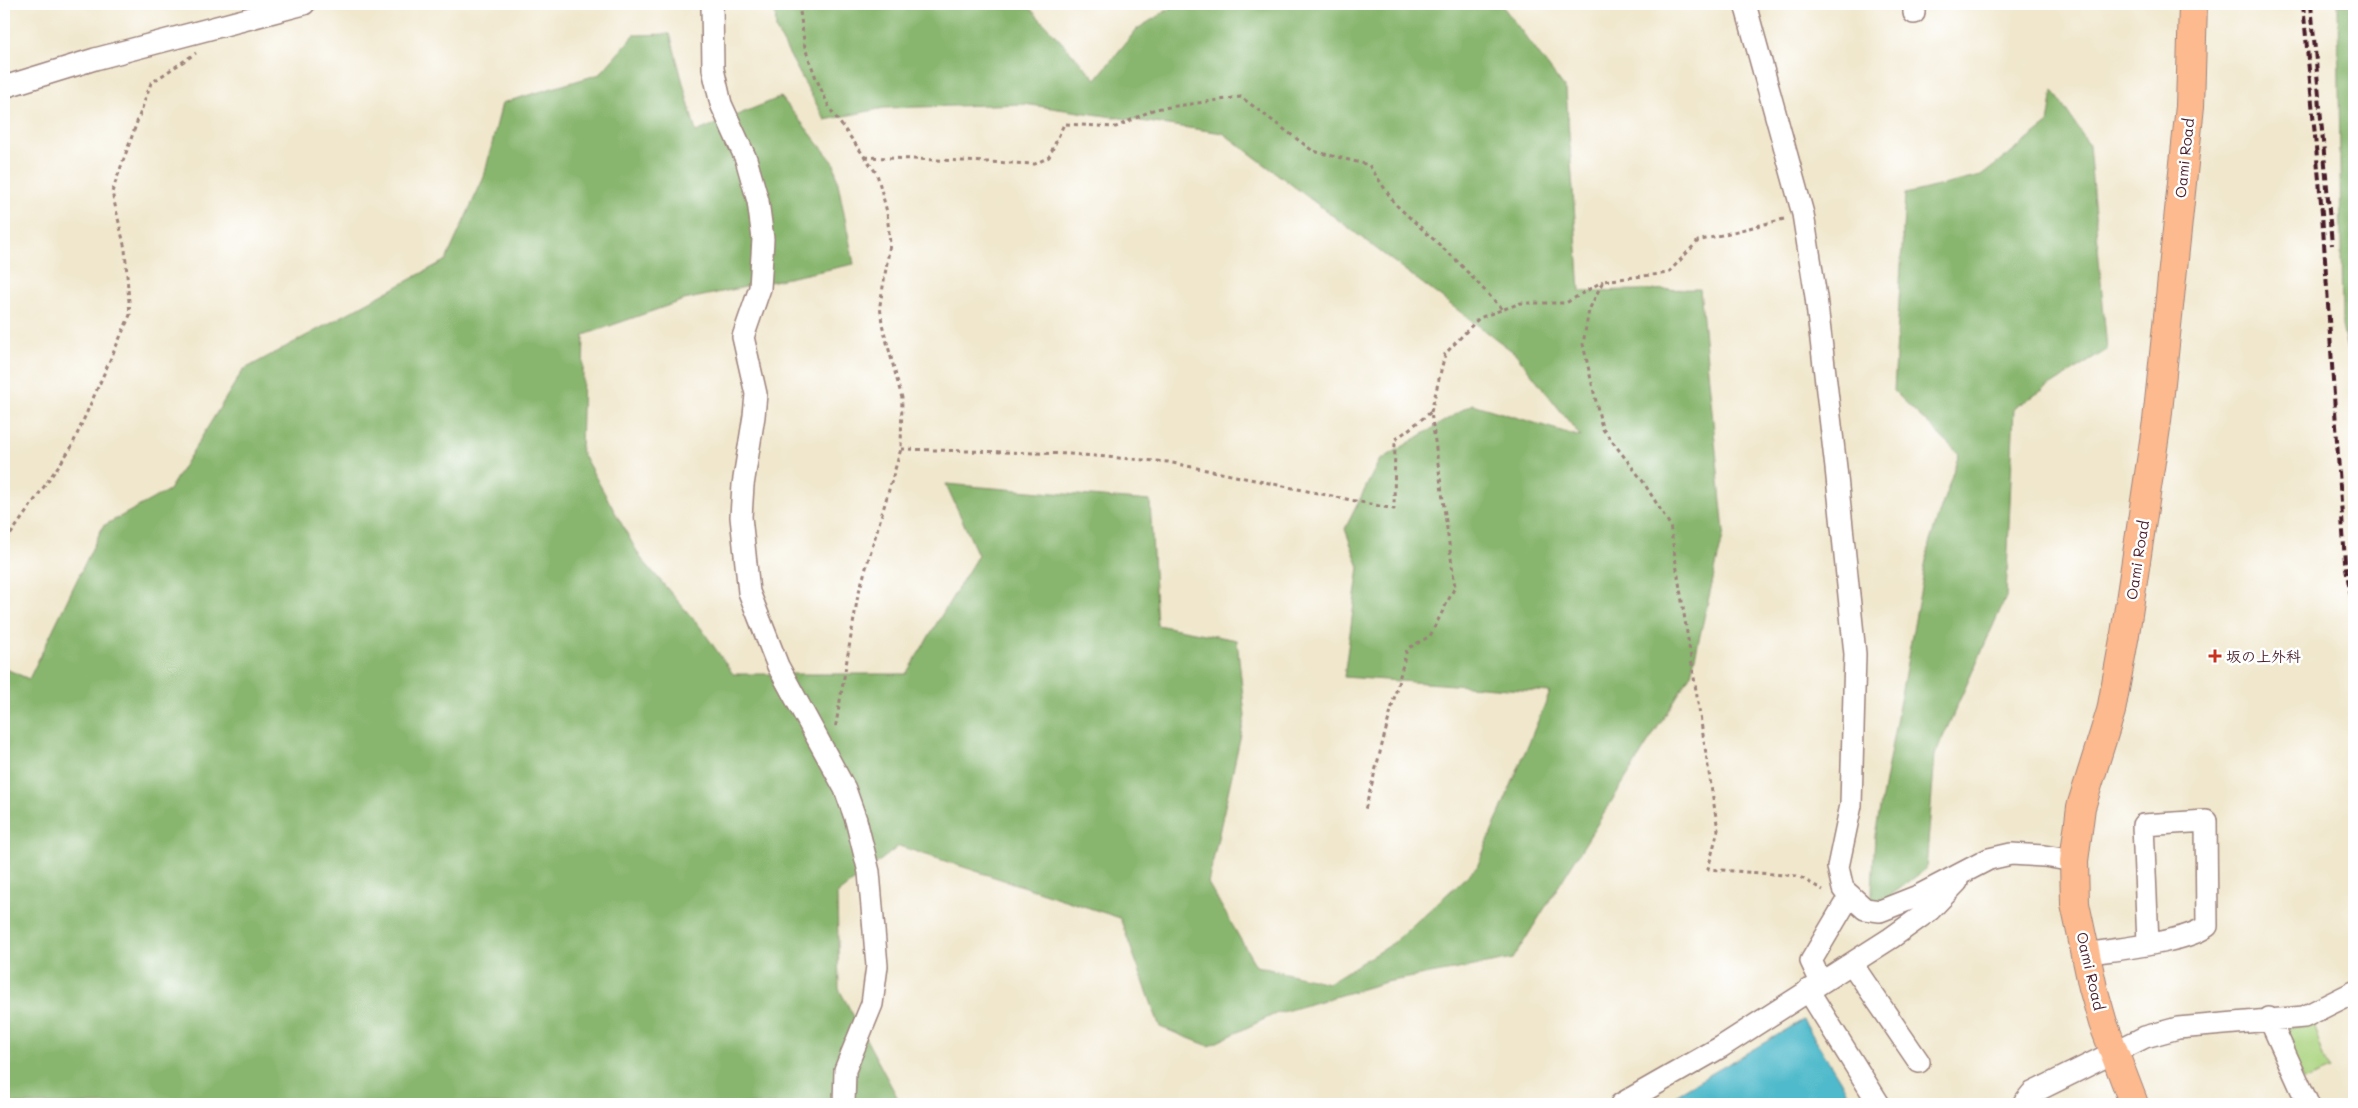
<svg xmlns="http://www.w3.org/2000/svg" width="2358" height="1108" font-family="Mali,'Klee One',sans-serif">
<rect width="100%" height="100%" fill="#fff"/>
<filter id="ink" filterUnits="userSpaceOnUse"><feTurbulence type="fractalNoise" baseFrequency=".02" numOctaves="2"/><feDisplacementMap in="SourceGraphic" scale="10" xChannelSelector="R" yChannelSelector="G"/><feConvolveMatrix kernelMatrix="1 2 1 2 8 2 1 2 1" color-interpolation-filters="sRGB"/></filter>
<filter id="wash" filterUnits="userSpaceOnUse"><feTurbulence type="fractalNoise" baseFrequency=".0096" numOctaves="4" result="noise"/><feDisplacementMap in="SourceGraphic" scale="20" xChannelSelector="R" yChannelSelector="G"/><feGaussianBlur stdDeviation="1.12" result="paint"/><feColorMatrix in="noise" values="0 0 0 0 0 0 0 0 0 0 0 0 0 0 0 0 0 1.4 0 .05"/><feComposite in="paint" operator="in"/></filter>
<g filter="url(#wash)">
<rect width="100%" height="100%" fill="#f0e7cc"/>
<!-- green -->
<path fill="#abd480" stroke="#7a7a56" d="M2313 1025 2329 1070 2303 1081 2281 1034 2285 1026Z"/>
<!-- forest -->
<path fill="#88b66e" stroke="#696a4c" d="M775 4H1026L1096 79 1137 29 1177 4H1501L1566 90 1580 291 1700 289 1724 532 1691 674 1513 959 1386 982 1275 1014 1209 1046 1160 1027 1120 918 899 846 837 894 839 989 901 1104H4V668L29 679 103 526 169 490 243 370 446 260 484 177 502 103 600 74 634 35 670 34 696 132 781 97 834 163 854 264 684 300 584 335 581 451 640 557 701 628 733 674H906L978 555 946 484 1150 501 1157 625 1237 640 1245 716 1208 883 1256 966 1328 983 1393 943 1477 867 1550 692 1344 677 1359 567 1345 529 1379 461 1472 404 1581 437 1516 354 1223 133 1024 104 884 108 825 120 776 30Z
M2338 4H2354V382L2342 326Z
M2053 90 2089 145 2107 350 2014 408 2006 597 1935 755 1926 869 1871 910 1875 835 1929 544 1959 454 1894 391 1905 194 1981 176 2048 124Z"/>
<!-- water -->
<path fill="#4fbacb" stroke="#4c6c7b" d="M1803 1020 1855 1104H1660Z"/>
</g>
<g filter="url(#ink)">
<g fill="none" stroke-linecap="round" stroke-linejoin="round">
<defs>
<path id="minor" d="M712 4 713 69 721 104 746 159 758 201 763 239 760 288 743 337 756 394 754 416 743 485 741 517 749 592 778 666 845 789 856 820 869 872 877 966 872 1004 845 1070 844 1104
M1745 4 1803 214 1816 297 1836 468 1855 654 1851 805 1838 867 1843 889 1865 909 1880 911 1918 896 1989 859 2011 854 2044 856 2074 861
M1914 4V13
M4 87 95 59 304 4
M2086 954C2115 949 2184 943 2207 926L2206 821 2143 825 2148 943
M1852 964 1919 1062
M1821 982 1811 961 1850 895
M1808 990 1879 1104
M2269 1018 2308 1104
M1621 1104 1721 1047 1891 938 1930 910 1957 882
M2023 1104 2032 1093 2145 1037 2178 1028 2304 1017 2354 992"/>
<path id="major" d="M2134 1104 2103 1023 2093 988 2075 904 2074 861 2081 807 2111 711 2125 634 2157 421 2190 106 2193 4"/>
</defs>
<!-- minor casing -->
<use href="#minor" stroke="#9d837c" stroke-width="24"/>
<!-- major casing -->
<use href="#major" stroke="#9d837c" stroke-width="30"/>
<!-- path -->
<path stroke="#9d837c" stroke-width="3" stroke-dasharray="4 4" stroke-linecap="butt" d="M799 4 805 48 816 78 830 109 877 174 887 212 890 244 880 305 882 324 902 398 901 449 858 595 835 730
M865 157 1035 164 1049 157 1064 124 1116 127 1155 109 1241 97 1313 151 1369 165 1395 204 1457 261 1503 310
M1784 219 1698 241 1668 273 1603 281 1589 310 1583 344 1602 428 1642 480 1670 525 1718 830 1708 869 1798 876 1823 890
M1431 412 1445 354 1479 318 1521 303H1566L1603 281
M901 449 1070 454 1168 462 1394 509 1395 440 1431 412 1455 587 1430 636 1407 649 1365 810
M6 541 71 448 130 315 125 249 112 192 151 83 196 53"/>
<!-- minor -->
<use href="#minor" stroke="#fff" stroke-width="21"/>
<!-- major -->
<use href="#major" stroke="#fcba8e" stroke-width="28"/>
<!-- rail -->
<path stroke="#4a1f2b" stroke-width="4" stroke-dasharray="8 4" stroke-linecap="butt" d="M2303 4 2322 213 2345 562 2354 613
M2311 4 2332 245"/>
</g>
</g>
<!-- markers -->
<path fill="#c8321e" stroke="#fff" stroke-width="2" d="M2212.5 648.5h5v5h5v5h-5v5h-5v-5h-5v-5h5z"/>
<g text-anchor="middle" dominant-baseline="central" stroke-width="5" stroke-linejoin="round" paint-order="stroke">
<!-- street labels -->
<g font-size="15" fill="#4a1f2b" stroke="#fff">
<text transform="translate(2184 158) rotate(-84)">Oami Road</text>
<text transform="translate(2137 560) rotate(-81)">Oami Road</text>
<text transform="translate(2091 971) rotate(77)">Oami Road</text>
</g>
<!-- poi labels -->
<g font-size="15" font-weight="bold" fill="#4a1f2b" stroke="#fff" text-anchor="start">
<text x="2226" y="656">坂の上外科</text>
</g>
</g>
<!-- margin -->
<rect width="2358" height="1108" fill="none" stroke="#fff" stroke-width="20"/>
</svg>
